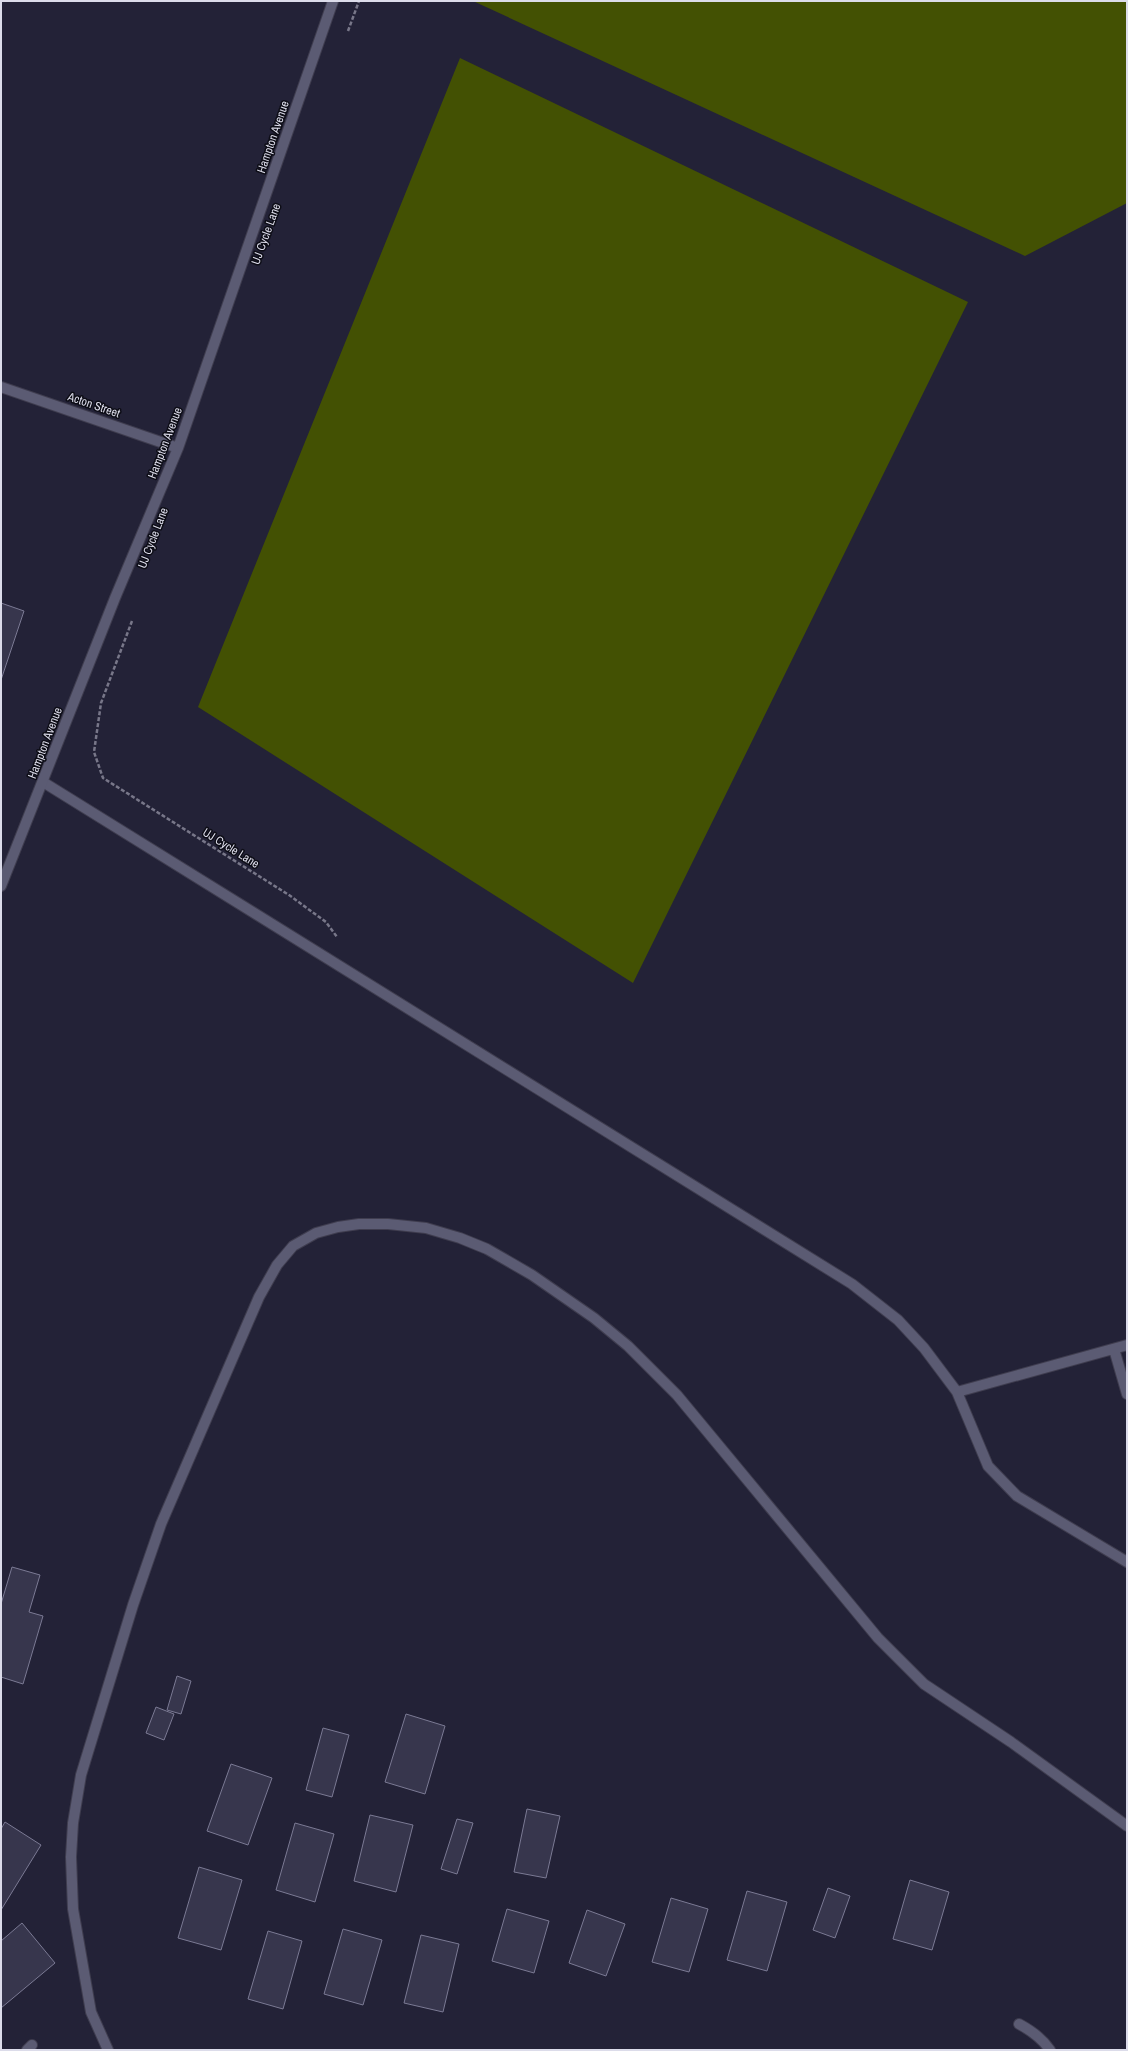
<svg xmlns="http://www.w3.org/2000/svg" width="1128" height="2051" font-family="'Archivo Narrow',sans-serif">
<rect width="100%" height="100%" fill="#232237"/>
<!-- green -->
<path fill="#435103" d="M473 1H1127V203L1025 256Z
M460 58 968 302 633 983 198 707Z"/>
<!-- building -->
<path fill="#37364d" stroke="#7b7a94" d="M1 603 24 611 1 680Z
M12 1567 40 1575 29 1612 43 1616 23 1684 1 1677V1604Z
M177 1676 191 1681 181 1714 167 1710Z
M156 1707 174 1714 164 1740 146 1733Z
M406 1714 445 1726 425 1794 385 1782Z
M323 1728 349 1735 332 1797 306 1790Z
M231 1764 272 1778 248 1845 207 1831Z
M527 1809 560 1816 546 1878 514 1872Z
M370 1815 413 1825 396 1892 354 1881Z
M457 1819 473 1823 457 1874 441 1869Z
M5 1822 41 1845 1 1910V1829Z
M295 1823 334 1834 315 1902 276 1890Z
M199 1867 242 1880 221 1950 178 1938Z
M910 1880 949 1892 932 1950 893 1939Z
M828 1888 850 1896 835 1938 813 1930Z
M747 1891 787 1902 767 1971 727 1960Z
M671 1898 708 1909 689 1972 652 1962Z
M507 1909 549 1921 534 1973 492 1961Z
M587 1910 625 1924 606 1976 569 1963Z
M22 1923 55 1963 1 2008V1941Z
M343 1929 382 1940 363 2005 324 1994Z
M268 1931 302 1941 283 2009 248 1999Z
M421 1935 459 1944 443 2012 404 2003Z"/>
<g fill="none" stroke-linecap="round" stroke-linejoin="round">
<defs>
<path id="service" d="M43 782 852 1284 898 1320 924 1348 957 1392 988 1466 1017 1496 1127 1562
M1114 1349 1127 1394
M957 1392 1127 1345
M1019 2024C1032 2031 1042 2038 1050 2050
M27 2050 32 2045
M108 2050 91 2012 73 1909 71 1857 73 1823 81 1775 133 1605 161 1524 259 1297 277 1265 293 1246 316 1233 338 1227 359 1224H388L426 1228 460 1238 487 1249 532 1275 594 1318 628 1346 677 1395 878 1638 924 1684 1011 1742 1127 1826"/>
<path id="minor" d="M1 387 178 448
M1 886 115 598 178 448 333 1"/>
</defs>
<!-- service casing -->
<use href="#service" stroke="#3f3d4f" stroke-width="12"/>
<!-- minor casing -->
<use href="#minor" stroke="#3f3d4f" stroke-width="12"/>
<!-- path -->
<path stroke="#787789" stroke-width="2.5" stroke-dasharray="4 2" stroke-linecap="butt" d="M348 31 359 1
M132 621 101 703 94 752 103 778 289 895 326 922 337 937"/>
<!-- service -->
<use href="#service" stroke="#5b5b73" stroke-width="10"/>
<!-- minor -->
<use href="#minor" stroke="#5b5b73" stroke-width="10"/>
</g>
<g text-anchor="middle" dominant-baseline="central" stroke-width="3" stroke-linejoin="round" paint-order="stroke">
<!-- street labels -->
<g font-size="12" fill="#dcdcea" stroke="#0d0d16">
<text transform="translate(273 137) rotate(-71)">Hampton Avenue</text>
<text transform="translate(266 234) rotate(-70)">UJ Cycle Lane</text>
<text transform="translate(94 405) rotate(19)">Acton Street</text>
<text transform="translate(165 443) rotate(-69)">Hampton Avenue</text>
<text transform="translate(153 538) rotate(-69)">UJ Cycle Lane</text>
<text transform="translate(45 743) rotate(-69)">Hampton Avenue</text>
<text transform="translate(231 848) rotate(32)">UJ Cycle Lane</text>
</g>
</g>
<!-- border -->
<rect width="1128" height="2051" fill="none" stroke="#dcdcea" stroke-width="4"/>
</svg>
